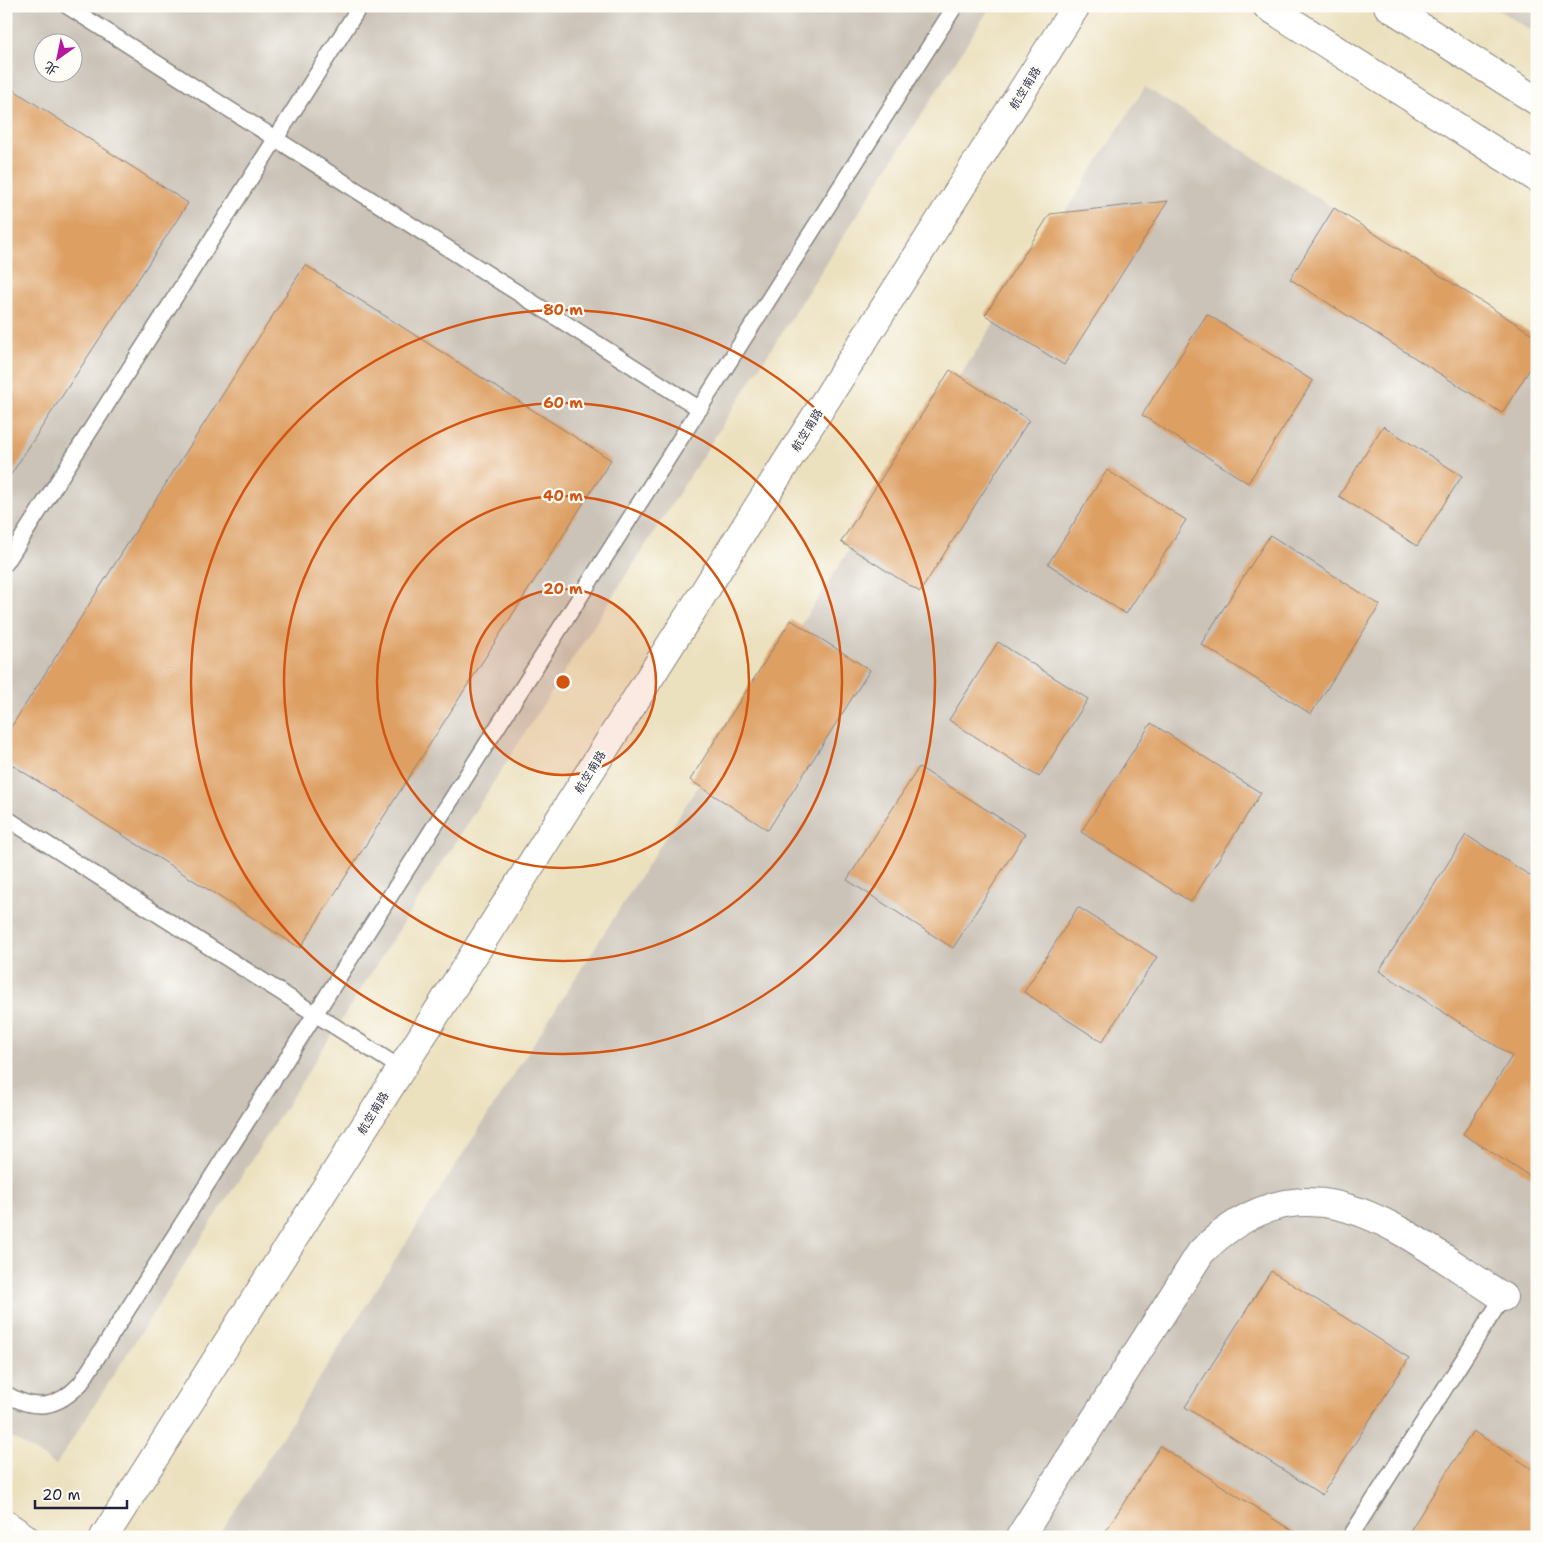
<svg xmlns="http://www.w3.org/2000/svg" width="1543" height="1543" font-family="'Shantell Sans','LXGW WenKai TC',sans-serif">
<rect width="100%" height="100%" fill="#fdfcf7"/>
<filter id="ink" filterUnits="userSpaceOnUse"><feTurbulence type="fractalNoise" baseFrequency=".02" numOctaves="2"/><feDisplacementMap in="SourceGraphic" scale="10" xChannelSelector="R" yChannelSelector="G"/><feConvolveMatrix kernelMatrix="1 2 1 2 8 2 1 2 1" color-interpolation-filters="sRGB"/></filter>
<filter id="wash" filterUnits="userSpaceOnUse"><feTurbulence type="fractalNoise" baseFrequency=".0096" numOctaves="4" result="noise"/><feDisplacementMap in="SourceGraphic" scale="20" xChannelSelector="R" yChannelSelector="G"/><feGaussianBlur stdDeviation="1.12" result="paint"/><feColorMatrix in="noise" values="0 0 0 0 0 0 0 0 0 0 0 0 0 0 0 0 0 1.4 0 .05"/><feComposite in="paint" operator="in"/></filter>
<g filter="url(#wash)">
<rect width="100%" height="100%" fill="#ece1bf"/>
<!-- industrial -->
<path fill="#cbc3b8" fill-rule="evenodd" d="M6 6H991L56 1465 6 1434ZM42 42H72V72H42Z
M1492 6H1537V34Z
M1145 87 1537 339V1537H218Z"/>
<g id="blocks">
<!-- building -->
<path fill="#dd9f62" d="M6 85 188 203 6 482Z
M1168 201 1064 365 985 315 1050 214Z
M1334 208 1537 337V358L1502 413 1290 279Z
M305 265 611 460 300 948 6 761V735Z
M1207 314 1313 381 1248 483 1142 415Z
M950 370 1029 420 920 592 841 542Z
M1383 426 1462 476 1417 546 1339 496Z
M1107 470 1186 520 1126 614 1048 564Z
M1270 535 1380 605 1311 714 1201 644Z
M791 620 870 670 768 830 690 780Z
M998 642 1088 699 1039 777 949 720Z
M1151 723 1261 793 1191 902 1081 832Z
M919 767 1025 834 953 948 847 880Z
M1466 835 1537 880V1181L1463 1134 1512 1056 1379 971Z
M1078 907 1157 957 1102 1042 1024 992Z
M1271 1271 1409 1358 1322 1495 1185 1407Z
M1473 1431 1537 1472V1537H1406Z
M1160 1446 1297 1534 1295 1537H1102Z"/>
</g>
</g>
<g filter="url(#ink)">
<use href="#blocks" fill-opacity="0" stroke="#87827d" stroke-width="1"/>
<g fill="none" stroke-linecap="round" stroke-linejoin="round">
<defs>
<path id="service" d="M67 6 700 409
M6 563 360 6
M6 818 402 1069
M6 1394C36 1412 58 1408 81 1383L955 6
M1350 1537 1503 1297"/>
<path id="minor" d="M1020 1537 1201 1252C1310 1145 1402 1233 1503 1297"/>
<path id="tertiary" d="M1267 6 1537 178
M1388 6 1537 101
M6 1525 24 1537
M104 1537 1076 6"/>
</defs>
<!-- service casing -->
<use href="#service" stroke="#87827d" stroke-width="18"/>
<!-- minor casing -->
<use href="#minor" stroke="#87827d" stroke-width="30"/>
<!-- tertiary casing -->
<use href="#tertiary" stroke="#87827d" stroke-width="30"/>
<!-- service -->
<use href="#service" stroke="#fff" stroke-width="15"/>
<!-- minor -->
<use href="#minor" stroke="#fff" stroke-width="28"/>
<!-- tertiary -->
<use href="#tertiary" stroke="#fff" stroke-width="28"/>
</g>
</g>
<!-- distance rings -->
<circle cx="563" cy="682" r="93" fill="#d45411" fill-opacity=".12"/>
<g fill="none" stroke="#d45411" stroke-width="2.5">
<circle cx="563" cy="682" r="93"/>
<circle cx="563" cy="682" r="186"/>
<circle cx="563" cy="682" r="279"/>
<circle cx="563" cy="682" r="372"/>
</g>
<g text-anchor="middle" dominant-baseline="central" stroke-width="4.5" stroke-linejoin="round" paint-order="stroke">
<!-- street labels -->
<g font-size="12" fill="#22223b" stroke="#fdfcf7">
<text transform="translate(1025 88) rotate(-58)">航空南路</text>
<text transform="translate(807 430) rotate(-58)">航空南路</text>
<text transform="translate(590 772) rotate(-58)">航空南路</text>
<text transform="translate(373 1113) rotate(-58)">航空南路</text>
</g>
</g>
<circle cx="563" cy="682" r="8" fill="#d45411" stroke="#fdfcf7" stroke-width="2.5"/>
<g font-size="15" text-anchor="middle" font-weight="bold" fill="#d45411" stroke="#fdfcf7" stroke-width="4.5" stroke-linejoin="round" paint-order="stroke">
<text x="563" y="315">80 m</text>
<text x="563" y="408">60 m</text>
<text x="563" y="501">40 m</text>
<text x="563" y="594">20 m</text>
</g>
<!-- margin -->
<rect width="1543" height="1543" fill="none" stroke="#fdfcf7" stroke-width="25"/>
<!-- north arrow -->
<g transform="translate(58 58) rotate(213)"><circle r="24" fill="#fdfcf7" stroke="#a5a5ac"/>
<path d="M0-4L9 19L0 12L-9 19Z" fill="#b5179e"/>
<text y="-8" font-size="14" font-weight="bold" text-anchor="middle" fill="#22223b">北</text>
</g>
<!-- scale -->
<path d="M35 1500v8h92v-8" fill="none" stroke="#22223b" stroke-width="2.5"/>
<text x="42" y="1500" font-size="15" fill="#22223b" stroke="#fdfcf7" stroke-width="4" paint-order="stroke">20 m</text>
</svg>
